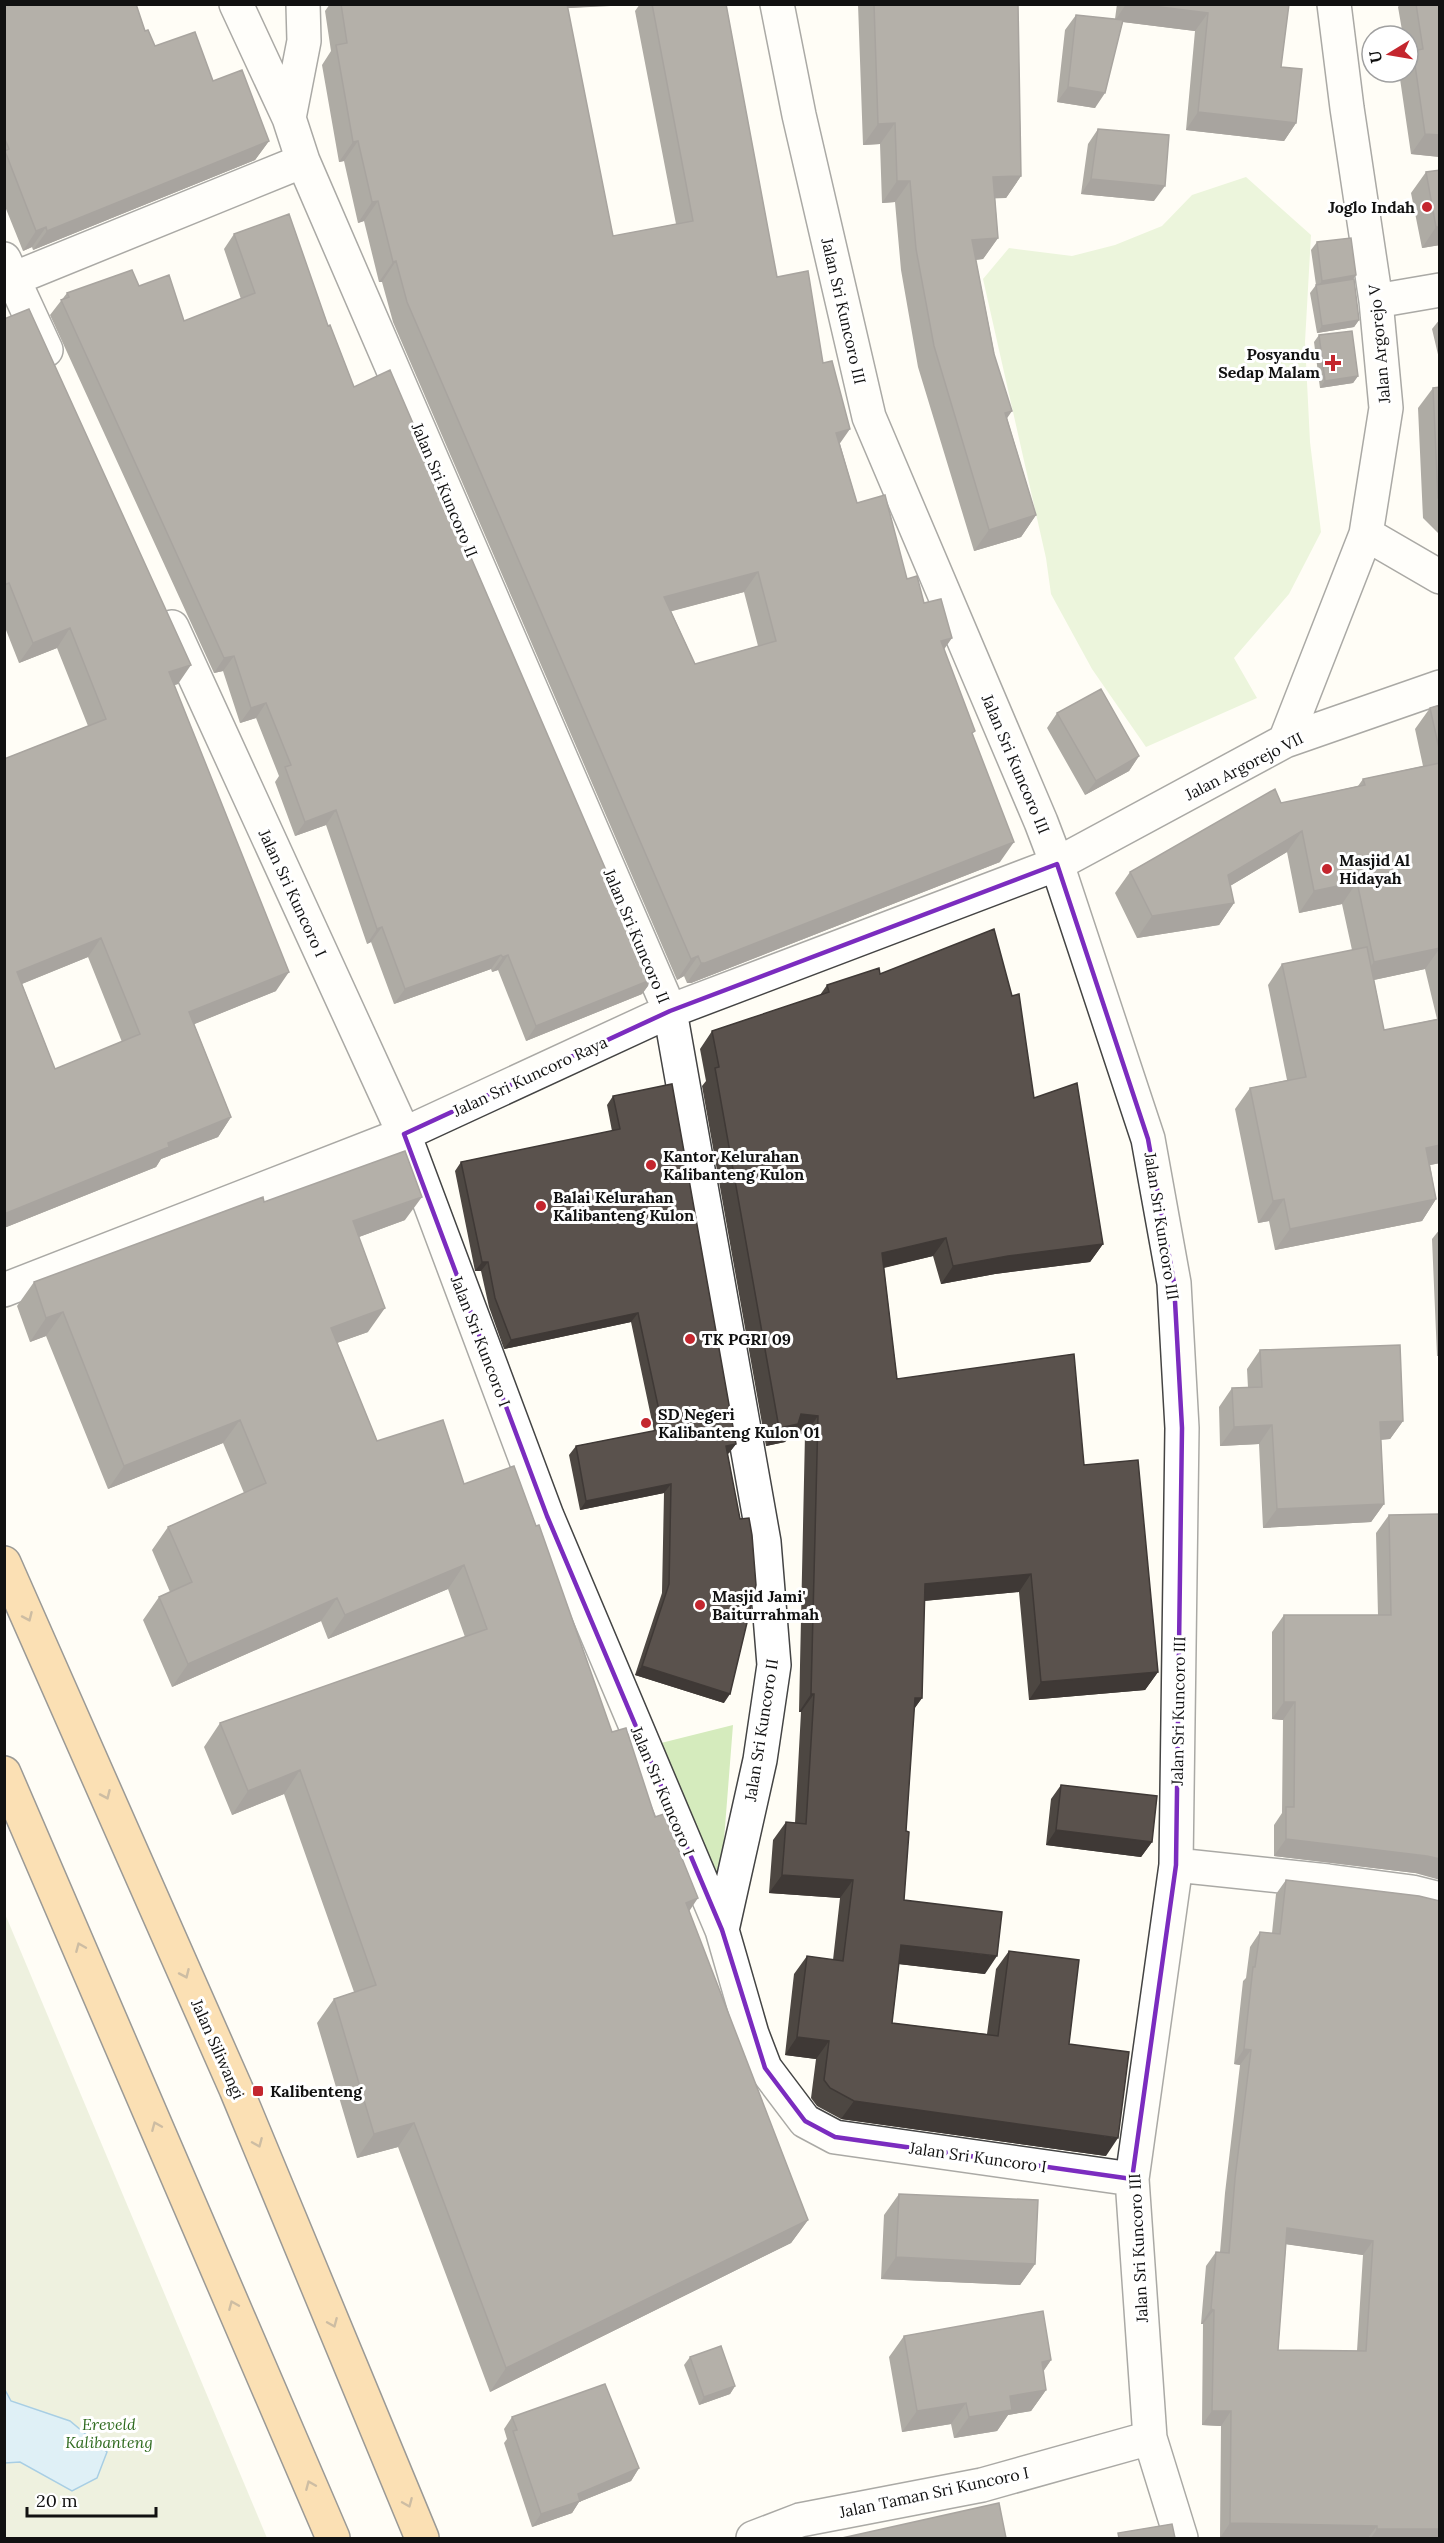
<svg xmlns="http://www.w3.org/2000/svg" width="1444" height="2543" font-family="Lora,serif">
<rect width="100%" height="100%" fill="#fffdf5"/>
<!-- green -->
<path fill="#d5ebbd" d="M1246 177 1311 235 1305 342 1310 442 1321 532 1289 594 1234 658 1257 698 1146 747 1092 669 1051 594 1046 558 983 279 1009 248 1072 256 1115 245 1162 226 1192 195Z
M733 1725 721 1878 712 1879 661 1743Z"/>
<!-- cemetery -->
<path fill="#d9e3c4" d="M4 1912 8 1921 267 2538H5Z"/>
<!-- water -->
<path fill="#b9e0f7" stroke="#3f96cf" stroke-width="1.5" d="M4 2388 11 2401 70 2421 107 2452 97 2478 72 2491 20 2462 5 2463Z"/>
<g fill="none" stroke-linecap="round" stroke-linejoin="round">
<defs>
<path id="minor" d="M236 4 289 118 303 161 670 1011 764 1542 774 1665 760 1760 722 1930
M777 4 799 115 869 417 1041 822 1057 864 1148 1139 1174 1283 1182 1428 1176 1865 1132 2179 1150 2438 1181 2538
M289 118 304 41 303 4
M4 259 46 350
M13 279 303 161
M1376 301 1440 290
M1366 534 1440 577
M172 627 404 1134 547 1516 722 1930 752 2034 765 2068 805 2121 835 2137 1132 2179
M1285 741 1366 534 1386 408 1376 301 1347 108 1334 4
M4 1290 404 1134 670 1011 1057 864 1285 741 1440 687
M1176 1865 1328 1881 1412 1892 1440 1899
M753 2538 800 2520 982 2485 1150 2438"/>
<path id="trunk" d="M4 1563 236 2089 422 2538
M4 1773 333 2538"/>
</defs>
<!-- minor casing -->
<use href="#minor" stroke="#444" stroke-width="36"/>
<!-- trunk casing -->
<use href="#trunk" stroke="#222" stroke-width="36"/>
<!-- minor -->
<use href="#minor" stroke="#fff" stroke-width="33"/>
<!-- trunk -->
<use href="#trunk" stroke="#f7bc64" stroke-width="33"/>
</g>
<!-- wall -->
<path fill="#4d4742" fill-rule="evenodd" d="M4 4 145 31 155 46 213 81 269 141 255 160 33 250 32 247 23 251 4 204Z
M330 4H631L567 8 613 236 676 224 635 11 640 4H726L777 277 823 363 840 444 857 503 924 603 944 649 973 735 1000 862 691 983H687L684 976 677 980 393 322 382 282H379L364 221 358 223 344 161 339 162 322 65 331 51 325 11ZM744 592 758 646 695 664 671 611Z
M858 4H1018L1021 176 1006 198H995L998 238 983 259 976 260 1007 418 1036 515 1021 537 974 551 918 367 901 270 895 202 882 203 880 144 863 145Z
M1117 4H1289L1281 67 1296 123 1284 141 1186 130 1195 31 1123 22 1095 108 1057 102 1065 30 1076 15 1115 19Z
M1400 4H1440V157L1411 154 1399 72H1408V36H1403L1398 7Z
M1098 129 1154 201 1081 194 1088 144Z
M1440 170V245L1422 248 1411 193 1426 172Z
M234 234 328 326 354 387 653 979 642 994 526 1041 498 970 492 972 491 969 394 1004 371 942 367 944 326 825 295 836 275 782 279 776 256 718 240 723 223 671 214 673 50 315 67 293 139 286 184 321 241 299 224 249Z
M1317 242 1356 275 1353 280 1359 320 1354 327 1317 333 1310 293 1316 285 1311 250Z
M4 319 178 684 174 685 276 991 194 1024 231 1117 218 1137 161 1159 156 1167 4 1228V759L88 726 57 648 19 663 4 625ZM88 957 122 1042 55 1069 22 984Z
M1440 319V363L1432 329Z
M1319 335 1358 376 1353 383 1320 388 1314 342Z
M1440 387V535L1423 518 1418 408 1433 388Z
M1440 705V1163L1430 1165 1436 1199 1422 1221 1275 1250 1269 1221 1258 1223 1235 1109 1250 1088 1287 1080 1268 985 1282 964 1352 950 1342 904 1299 913 1287 852 1230 886 1234 903 1219 925 1137 938 1115 893 1130 872 1281 803 1358 786 1363 779 1423 766 1415 729 1430 708ZM1425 969 1437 1019 1384 1030 1374 980Z
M1057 713 1139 756 1129 771 1085 795 1047 728Z
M880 974 1034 1098 1103 1244 1090 1262 995 1274 941 1284 933 1256 884 1268 897 1379 1084 1465 1158 1672 1145 1690 1029 1700 1019 1592 924 1601 922 1698 914 1709 906 1831 904 1900 985 1974 899 1964 892 2023 987 2034 996 1969 1009 1951 1069 2044 1106 2156 841 2119 817 2106 811 2098 816 2059 785 2055 794 1974 807 1956 833 1960 840 1898 769 1893 773 1840 786 1822 795 1823 801 1712H799L805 1434 792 1433 785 1442 766 1446 702 1086 706 1081 700 1049 712 1031 820 995 827 985Z
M613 1096 736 1444 729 1453 728 1454 724 1703 635 1675 662 1593 664 1493 580 1510 569 1455 576 1446 654 1431 631 1322 504 1349 489 1307 481 1271H475L455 1171 461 1162 612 1131 607 1105Z
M264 1202 405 1220 359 1237 368 1332 337 1343 377 1441 464 1484 612 1732 655 1817 689 1911 808 2220 791 2243 490 2392 398 2147 357 2158 317 2023 334 1999 354 1992 284 1794 232 1815 204 1747 220 1723 465 1637 448 1589 328 1639 321 1621 172 1687 143 1620 159 1597 170 1592 152 1550 168 1527 244 1493 223 1443 108 1489 46 1336 30 1342 17 1306 34 1282Z
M1440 1229V1356H1437L1432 1239Z
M1260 1350 1403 1421 1390 1439 1381 1440 1384 1504 1371 1522 1263 1528 1259 1444 1220 1446 1219 1407 1232 1388H1248L1247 1369Z
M1389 1515 1415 1873 1274 1856V1825L1282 1813 1283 1720 1272 1719V1632L1284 1615H1378L1376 1533Z
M1061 1785 1152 1842 1141 1857 1046 1845 1051 1799Z
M1286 1880 1419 1896 1440 2538H1220L1221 2426 1202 2425 1203 2324H1201L1206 2266 1216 2252H1220L1225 2193 1240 2065 1234 2064 1243 1981 1246 1978 1250 1947 1260 1932 1272 1933 1276 1894ZM1286 2244 1363 2255 1357 2351 1278 2350Z
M899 2194 1035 2264 1020 2285 881 2279 884 2215Z
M904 2336 1051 2360 1043 2372 1046 2390 1031 2411 1008 2415 997 2431 954 2438 951 2424 902 2432 889 2357Z
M690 2357 735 2386 730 2394 699 2405 684 2365Z
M512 2417 639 2468 631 2481 579 2502 572 2513 532 2527 504 2443 507 2439 504 2429Z"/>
<!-- shaded-wall -->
<path fill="#3f3936" d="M552 4 631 5 550 9Z
M1126 4H1136L1208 13 1195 31 1115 21Z
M1068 87 1105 93 1095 108 1057 102Z
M1198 112 1296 123 1284 141 1186 130Z
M895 123 880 144 863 145 878 124Z
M1425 134 1440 135V157L1411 154Z
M269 141 255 160 33 250 47 231Z
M358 141 344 161 339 162 353 142Z
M1021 176 1006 198 978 199 993 177Z
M1091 179 1165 186 1154 201 1081 194Z
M897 181H910L895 202 882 203Z
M378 201 364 221 358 223 372 202Z
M46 227 32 247 23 251 36 231Z
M1436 227H1440V245L1422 248Z
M998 238 983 259 957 261 972 240Z
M396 261 382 282H379L393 262Z
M1356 275 1350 283 1317 288 1322 281Z
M1359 320 1354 327 1317 333 1322 326Z
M1358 376 1353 383 1320 388 1325 381Z
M1012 411 997 433 1005 413Z
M850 429 836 449V433Z
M1036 515 1021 537 974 551 989 530Z
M758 572 744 592 650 617 664 597Z
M70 628 57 648 19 663 33 643Z
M952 638 938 658 941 641Z
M234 656 223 671 214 673 224 658Z
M191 665 178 684 155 691 169 672Z
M266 703 256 718 240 723 251 708Z
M1139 756 1129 771 1085 795 1096 781Z
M336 810 326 825 295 836 305 822Z
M1302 831 1287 852 1213 896 1228 875Z
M1014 842 1000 862 691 983H687L701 963Z
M1357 882 1342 904 1299 913 1314 891Z
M1234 903 1219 925 1137 938 1152 916Z
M382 927 371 942 367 944 377 929Z
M101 938 88 957 4 991 17 972Z
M1440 948 1425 969 1359 983 1374 962Z
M501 955 491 969 394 1004 405 989Z
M508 955 498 970 492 972 503 957Z
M698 956 684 976 677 980 691 959Z
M289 972 276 991 175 1032 189 1012Z
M653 979 642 994 526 1041 536 1026Z
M231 1117 218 1137 161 1159 156 1167 4 1228V1214L168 1143Z
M1440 1145V1163L1411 1169 1426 1148Z
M422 1197 405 1220 337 1245 353 1221Z
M1284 1199 1269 1221 1258 1223 1273 1201Z
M1436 1199 1422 1221 1275 1250 1290 1229Z
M946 1238 933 1256 869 1271 882 1253Z
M1103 1244 1090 1262 995 1274 941 1284 953 1266 1008 1256Z
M482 1262H488L481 1271H475Z
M385 1308 368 1332 314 1351 331 1328Z
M63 1312 46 1336 30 1342 46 1318Z
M638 1313 631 1322 504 1349 511 1340Z
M801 1414 818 1416 805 1434 792 1433 785 1442 766 1446 779 1428Z
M240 1420 223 1443 108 1489 124 1466Z
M1403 1421 1390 1439 1367 1440 1380 1422Z
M1272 1425 1259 1444 1220 1446 1234 1427Z
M736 1444 729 1453 720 1455 726 1446Z
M671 1484 664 1493 580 1510 586 1501Z
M1384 1504 1371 1522 1263 1528 1277 1509Z
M464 1565 448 1589 328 1639 345 1615Z
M1031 1574 1019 1592 912 1602 925 1584Z
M337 1598 321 1621 172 1687 188 1664Z
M642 1666 730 1694 724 1703 635 1675Z
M1158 1672 1145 1690 1029 1700 1041 1682Z
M811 1694H814L801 1712H799Z
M915 1698H922L909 1716Z
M1284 1702H1295L1283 1720 1272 1719Z
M300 1770 284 1794 232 1815 248 1791Z
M1056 1830 1152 1842 1141 1857 1046 1845Z
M1286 1839 1427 1856 1440 1859V1880L1415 1873 1274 1856Z
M782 1875 853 1880 840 1898 769 1893Z
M698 1898 682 1922 686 1903Z
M901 1945 997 1956 985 1974 889 1963Z
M797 2037 829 2041 816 2059 785 2055Z
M1244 2049 1251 2050 1240 2065 1234 2064Z
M854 2101 1118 2138 1106 2156 841 2119Z
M414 2123 398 2147 357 2158 374 2134Z
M808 2220 791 2243 490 2392 506 2368Z
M1287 2228 1373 2241 1363 2255 1277 2243Z
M896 2257 1035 2264 1020 2285 881 2279Z
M1211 2309 1214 2310 1203 2324H1201Z
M1051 2360 1036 2381 1042 2362Z
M735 2386 730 2394 699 2405 704 2397Z
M1046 2390 1031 2411 1008 2415 997 2431 954 2438 969 2417 1010 2396Z
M966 2403 951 2424 902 2432 917 2411Z
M1212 2411H1231L1221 2426 1202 2425Z
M639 2468 631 2481 579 2502 572 2513 532 2527 541 2514 578 2494Z
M1230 2523 1377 2526 1368 2538H1220Z
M1377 2529H1440V2538H1371Z"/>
<!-- building -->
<path fill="#5a524d" stroke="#3f3936" stroke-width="1.5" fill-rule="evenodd" d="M4 4H136L145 31 148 30 155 46 195 32 213 81 242 70 269 141 47 231 46 227 36 231 5 151 9 149 4 137Z
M341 4H567L613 236 693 221 652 4H726L777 277 808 271 823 363 832 361 850 429 836 433 857 503 885 495 907 579 917 576 924 603 941 599 952 638 941 641 975 731 972 733 1014 842 705 963H701L698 956 691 959 407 302 396 261 393 262 378 201 372 202 358 141 353 142 336 45 347 43ZM758 572 776 641 695 664 664 597Z
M874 4H1018L1021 176 993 177 998 238 972 240 994 354 1012 411 1005 413 1036 515 989 530 934 346 916 249 910 181H897L895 123 878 124Z
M1136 4H1289L1281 67 1302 69 1296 123 1198 112 1208 13Z
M1416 4H1440V135L1425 134 1413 51 1423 49Z
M1076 15 1123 20 1105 93 1068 87Z
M1098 129 1169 135 1165 186 1091 179Z
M1440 170V227H1436L1426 172Z
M289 214 328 326 330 325 354 387 390 370 653 979 536 1026 508 955 503 957 501 955 405 989 382 927 377 929 336 810 305 822 285 767 291 765 266 703 251 708 234 656 224 658 61 300 69 297 67 293 132 270 139 286 169 275 184 321 255 293 234 234Z
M1351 238 1356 275 1322 281 1317 242Z
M1354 279 1359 320 1322 326 1316 285Z
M29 309 191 665 169 672 289 972 189 1012 231 1117 168 1143 169 1147 4 1214V759L106 719 70 628 33 643 9 583 4 585V319ZM101 938 140 1034 55 1069 17 972Z
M1352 331 1358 376 1325 381 1319 335Z
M1440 387V499L1438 498 1433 388Z
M1101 689 1139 756 1096 781 1057 713Z
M1440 705V753L1430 708Z
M1440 763V948L1374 962 1357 882 1314 891 1302 831 1228 875 1234 903 1152 916 1130 872 1275 789 1281 803 1365 785 1363 779Z
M994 929 1012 996 1019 994 1034 1098 1077 1083 1103 1244 1008 1256 953 1266 946 1238 882 1253 897 1379 1074 1354 1084 1465 1138 1460 1158 1672 1041 1682 1031 1574 925 1584 922 1698H915L906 1831 909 1832 904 1900 1002 1912 997 1956 901 1945 892 2023 998 2036 1009 1951 1079 1960 1069 2044 1129 2052 1118 2138 854 2101 830 2088 824 2080 829 2041 797 2037 807 1956 843 1961 853 1880 782 1875 786 1822 806 1824 814 1694H811L818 1416 801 1414 798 1424 779 1428 715 1068 719 1067 712 1031 829 992 827 985 879 968 880 974Z
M1367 947 1384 1030 1440 1019V1145L1426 1148 1436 1199 1290 1229 1284 1199 1273 1201 1250 1088 1306 1077 1282 964Z
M672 1084 736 1444 726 1446 740 1519 749 1518 752 1535 756 1585 730 1694 642 1666 669 1584 671 1484 586 1501 576 1446 663 1429 638 1313 511 1340 495 1298 488 1262H482L461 1162 620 1129 613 1096Z
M405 1151 422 1197 353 1221 385 1308 331 1328 377 1441 443 1420 464 1484 514 1466 536 1526 539 1525 612 1732 626 1728 655 1817 664 1814 698 1898 686 1903 808 2220 506 2368 414 2123 374 2134 334 1999 376 1985 300 1770 248 1791 220 1723 487 1629 464 1565 345 1615 337 1598 188 1664 159 1597 192 1582 168 1527 266 1483 240 1420 124 1466 63 1312 46 1318 34 1282 263 1197 264 1202Z
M1400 1345 1403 1421 1380 1422 1384 1504 1277 1509 1272 1425 1234 1427 1232 1388 1262 1387 1260 1350Z
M1440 1514V1859L1427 1856 1286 1839V1807H1294L1295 1702H1284V1615H1391L1389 1515Z
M1061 1785 1157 1796 1152 1842 1056 1830Z
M1286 1880 1419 1896 1440 1901V2529H1377V2526L1230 2523 1231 2411H1212L1214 2310 1211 2309 1216 2252 1229 2253 1235 2178 1251 2050 1244 2049 1253 1967H1255L1260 1932 1280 1934ZM1287 2228 1373 2241 1366 2351 1278 2350Z
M899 2194 1038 2200 1035 2264 896 2257Z
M1043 2311 1051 2360 1042 2362 1046 2390 1010 2396 1012 2410 969 2417 966 2403 917 2411 904 2336Z
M721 2346 735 2386 704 2397 690 2357Z
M605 2384 639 2468 578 2494 580 2501 541 2514 513 2431 517 2430 512 2417Z
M999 2503 1006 2538H842Z
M1172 2524 1175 2538H1118H1119L1118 2533Z"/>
<!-- one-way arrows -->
<defs><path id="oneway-chevron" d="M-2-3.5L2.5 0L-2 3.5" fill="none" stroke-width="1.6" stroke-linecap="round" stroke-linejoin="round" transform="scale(1.5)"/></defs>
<g stroke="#906f3f">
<use href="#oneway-chevron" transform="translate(28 1617) rotate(66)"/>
<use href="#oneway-chevron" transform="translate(106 1795) rotate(66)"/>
<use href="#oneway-chevron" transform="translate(80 1947) rotate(-113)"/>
<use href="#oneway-chevron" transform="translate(185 1974) rotate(66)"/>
<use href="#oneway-chevron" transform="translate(156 2126) rotate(-113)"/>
<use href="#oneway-chevron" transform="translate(258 2143) rotate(67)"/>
<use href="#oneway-chevron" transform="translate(233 2305) rotate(-113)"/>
<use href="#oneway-chevron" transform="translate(333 2323) rotate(67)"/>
<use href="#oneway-chevron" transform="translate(310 2485) rotate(-113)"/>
<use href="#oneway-chevron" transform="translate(408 2503) rotate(67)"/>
</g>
<!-- marked area -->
<path d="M0 0H1444V2543H0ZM1057 864 1148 1139 1174 1283 1182 1428 1176 1865 1132 2179 835 2137 805 2121 765 2068 722 1930 547 1516 404 1134 670 1011Z" fill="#fffdf5" fill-opacity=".55" fill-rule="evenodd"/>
<path fill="none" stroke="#7b2cbf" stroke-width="4.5" stroke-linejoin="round" d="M1057 864 1148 1139 1174 1283 1182 1428 1176 1865 1132 2179 835 2137 805 2121 765 2068 722 1930 547 1516 404 1134 670 1011Z"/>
<!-- markers -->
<g fill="#c4262e" stroke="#fff" stroke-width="2">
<circle cx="1427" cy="207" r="6"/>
<path d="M1330 354h6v6h6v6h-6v6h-6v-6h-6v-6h6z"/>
<circle cx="1327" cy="869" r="6"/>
<circle cx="651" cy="1165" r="6"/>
<circle cx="541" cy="1206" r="6"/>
<circle cx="690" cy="1339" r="6"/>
<circle cx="646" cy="1423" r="6"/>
<circle cx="700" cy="1605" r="6"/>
<rect x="252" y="2085" width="12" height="12" rx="3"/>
</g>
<g text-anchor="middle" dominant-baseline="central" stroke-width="6" stroke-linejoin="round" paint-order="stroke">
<!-- poi labels -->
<g font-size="16" font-weight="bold" fill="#111" stroke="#fff" text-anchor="start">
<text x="1415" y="207" text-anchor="end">Joglo Indah</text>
<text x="1320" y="354" text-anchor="end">Posyandu<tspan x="1320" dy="18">Sedap Malam</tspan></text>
<text x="1339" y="860">Masjid Al<tspan x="1339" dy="18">Hidayah</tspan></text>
<text x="663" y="1156">Kantor Kelurahan<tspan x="663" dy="18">Kalibanteng Kulon</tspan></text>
<text x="553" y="1197">Balai Kelurahan<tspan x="553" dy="18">Kalibanteng Kulon</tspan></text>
<text x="702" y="1339">TK PGRI 09</text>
<text x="658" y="1414">SD Negeri<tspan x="658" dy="18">Kalibanteng Kulon 01</tspan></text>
<text x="712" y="1596">Masjid Jami'<tspan x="712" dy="18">Baiturrahmah</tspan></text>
<text x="270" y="2091">Kalibenteng</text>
</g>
<!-- street labels -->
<g font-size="16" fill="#111" stroke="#fff">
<text transform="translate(844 311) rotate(77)">Jalan Sri Kuncoro III</text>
<text transform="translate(1379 344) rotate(-95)">Jalan Argorejo V</text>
<text transform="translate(445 490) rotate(67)">Jalan Sri Kuncoro II</text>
<text transform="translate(1016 764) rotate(67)">Jalan Sri Kuncoro III</text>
<text transform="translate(1244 766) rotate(-27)">Jalan Argorejo VII</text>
<text transform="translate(293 893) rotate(65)">Jalan Sri Kuncoro I</text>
<text transform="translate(637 936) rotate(67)">Jalan Sri Kuncoro II</text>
<text transform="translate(530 1076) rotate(-25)">Jalan Sri Kuncoro Raya</text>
<text transform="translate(1162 1226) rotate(81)">Jalan Sri Kuncoro III</text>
<text transform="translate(481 1341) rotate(69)">Jalan Sri Kuncoro I</text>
<text transform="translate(1178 1711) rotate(-89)">Jalan Sri Kuncoro III</text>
<text transform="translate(761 1730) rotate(-81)">Jalan Sri Kuncoro II</text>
<text transform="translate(663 1791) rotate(67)">Jalan Sri Kuncoro I</text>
<text transform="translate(218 2049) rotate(66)">Jalan Siliwangi</text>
<text transform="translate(978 2157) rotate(8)">Jalan Sri Kuncoro I</text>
<text transform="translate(1138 2248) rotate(-93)">Jalan Sri Kuncoro III</text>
<text transform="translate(934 2492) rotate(-12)">Jalan Taman Sri Kuncoro I</text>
</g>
<!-- park labels -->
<g font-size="16" font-style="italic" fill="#2f6b1f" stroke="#fff">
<text x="109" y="2424">Ereveld<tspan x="109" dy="18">Kalibanteng</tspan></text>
</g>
</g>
<!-- border -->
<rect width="1444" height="2543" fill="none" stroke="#111111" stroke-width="12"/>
<!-- north arrow -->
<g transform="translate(1390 54) rotate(259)"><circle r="28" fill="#ffffff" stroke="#a0a0a0" stroke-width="1.5"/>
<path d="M0-4.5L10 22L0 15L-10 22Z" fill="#c4262e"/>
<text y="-9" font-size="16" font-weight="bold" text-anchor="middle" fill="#111111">U</text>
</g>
<!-- scale -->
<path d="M27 2507v9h129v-9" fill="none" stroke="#111111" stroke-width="3"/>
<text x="36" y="2507" font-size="18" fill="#111111" stroke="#ffffff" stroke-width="4.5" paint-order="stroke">20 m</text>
</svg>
